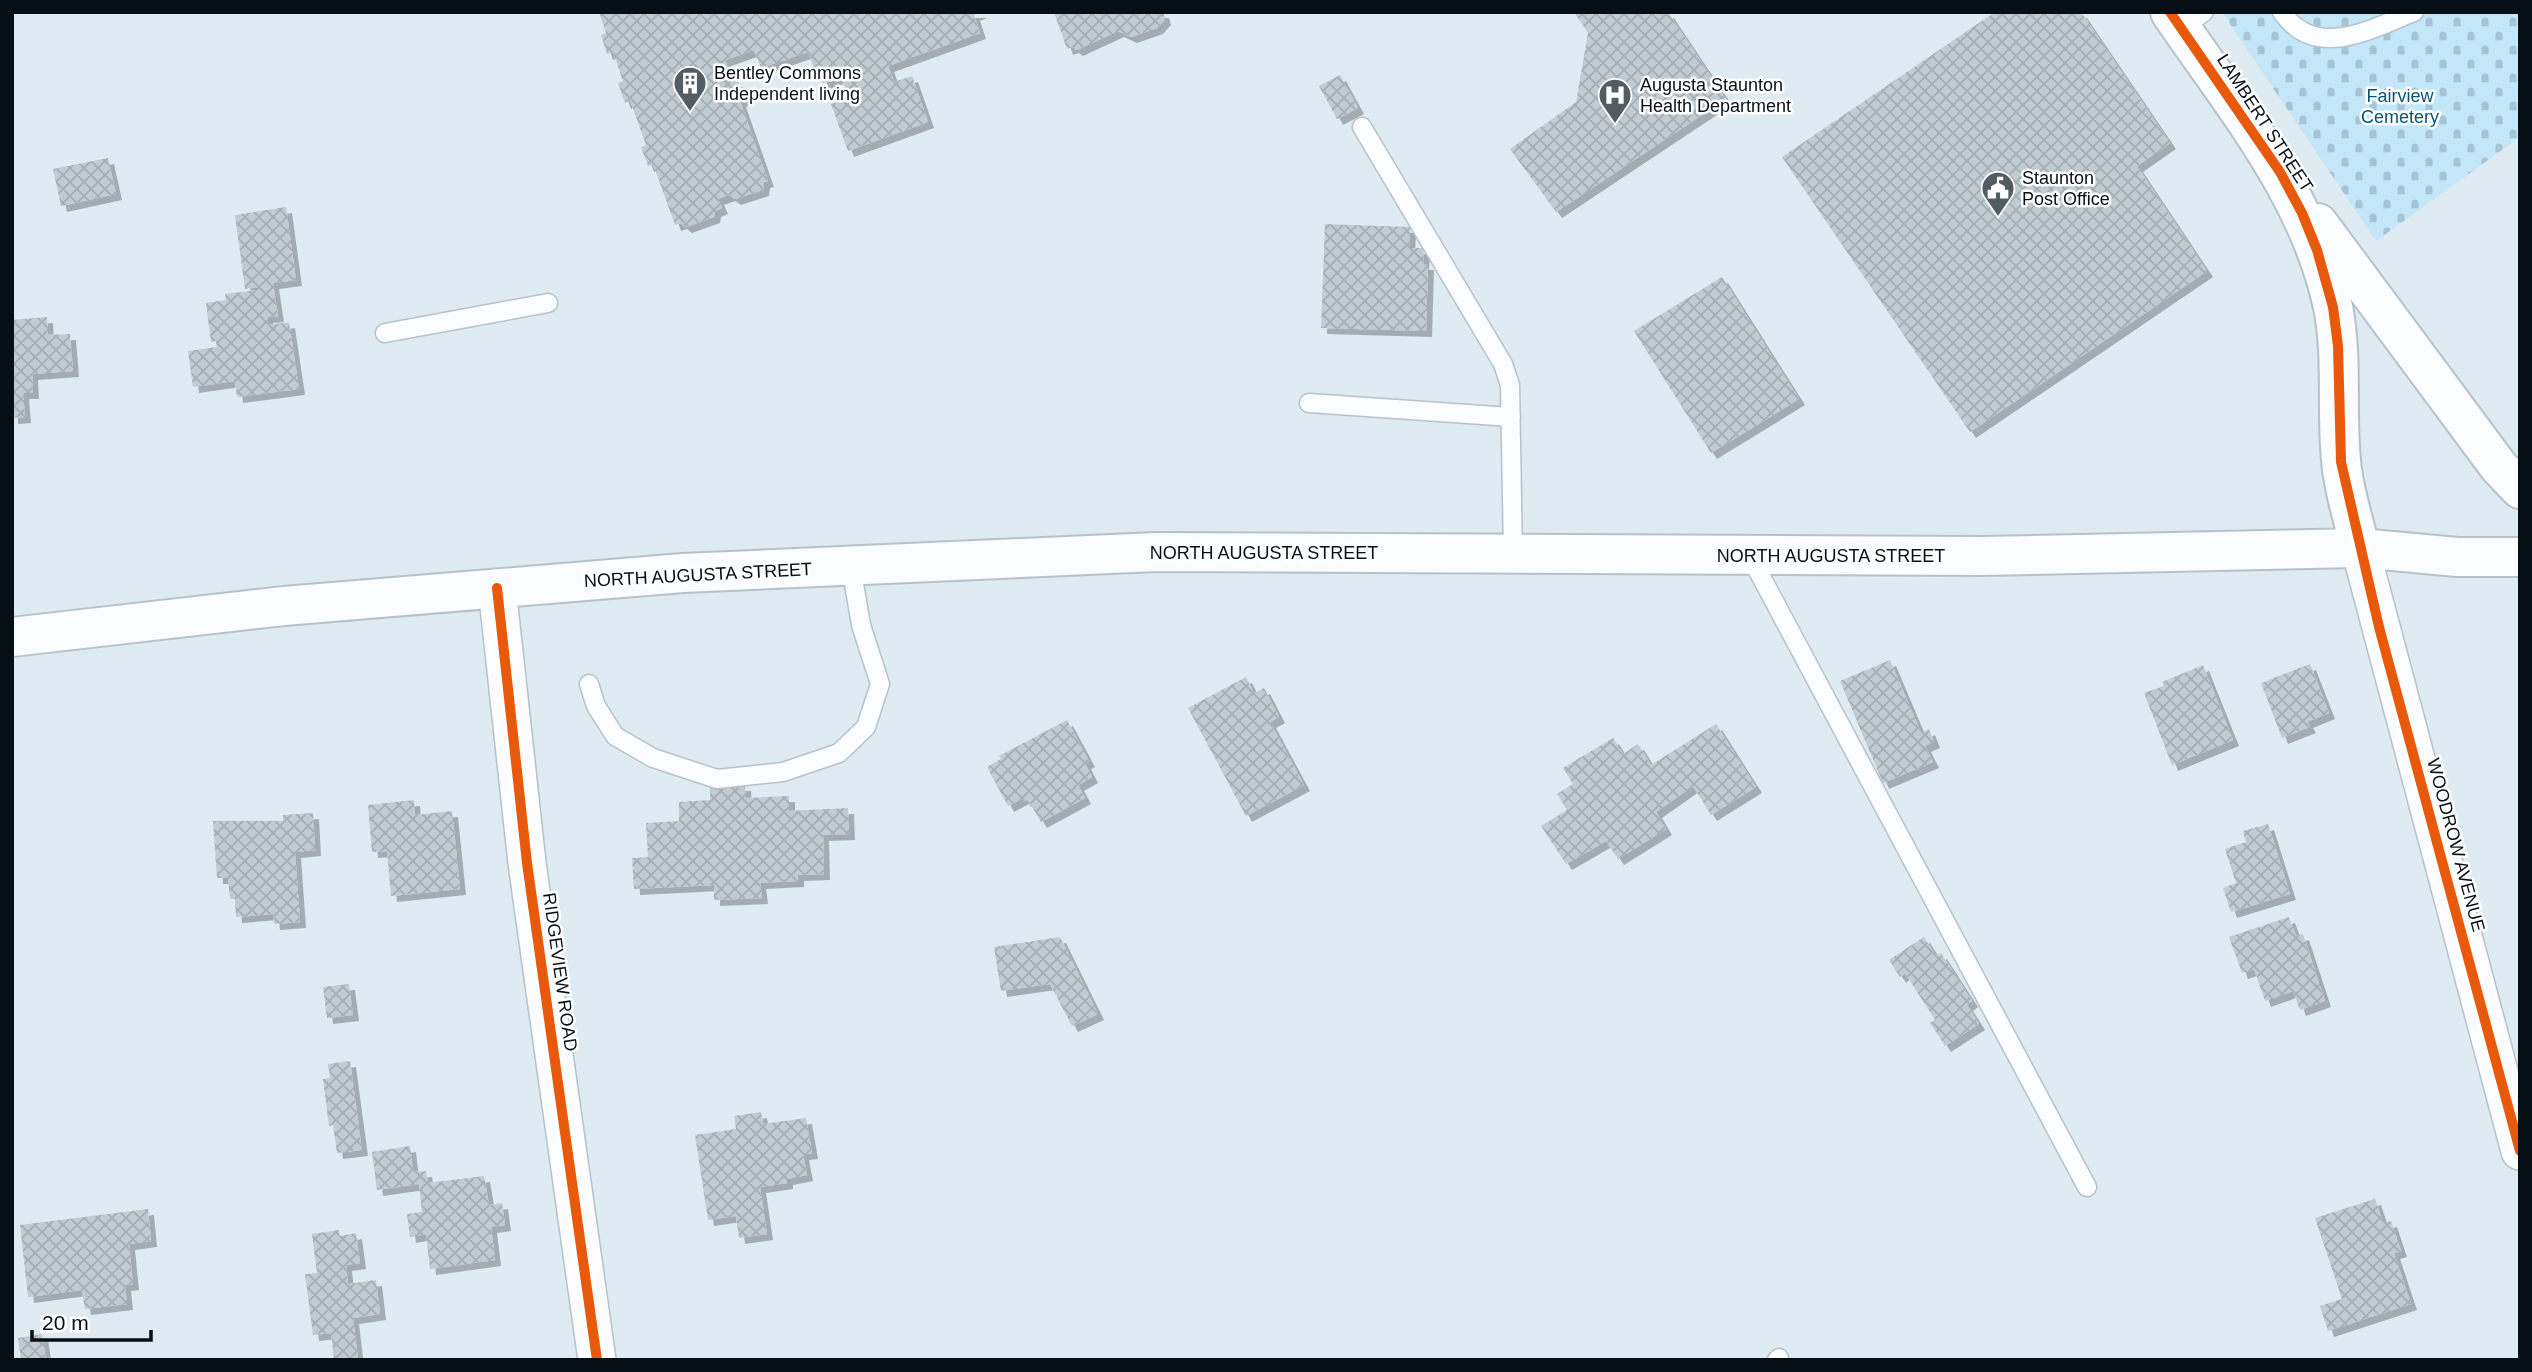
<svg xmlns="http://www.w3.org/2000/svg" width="2532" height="1372" font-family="Arial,sans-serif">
<defs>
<pattern id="cemetery-stones" width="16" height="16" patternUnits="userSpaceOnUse" patternTransform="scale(1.75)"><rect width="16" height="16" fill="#c3e6f9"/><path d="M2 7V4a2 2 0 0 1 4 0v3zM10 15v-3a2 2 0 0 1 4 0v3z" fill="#a6c4d5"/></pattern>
<pattern id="building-cross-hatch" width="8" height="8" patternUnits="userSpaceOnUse" patternTransform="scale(1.75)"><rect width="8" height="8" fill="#c0ccd2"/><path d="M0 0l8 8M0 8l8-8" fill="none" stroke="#a4aeb3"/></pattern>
<filter id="shadow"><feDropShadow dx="6" dy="6" stdDeviation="0" flood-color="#0004"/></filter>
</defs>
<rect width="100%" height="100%" fill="#deebf3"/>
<!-- cemetery -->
<path fill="url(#cemetery-stones)" d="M2222 12H2520V137L2376 241Z"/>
<!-- building -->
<path fill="url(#building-cross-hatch)" filter="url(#shadow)" d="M599 12H981L974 15 980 33 888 66 894 82 912 76 928 122 848 151 831 104 849 98 841 77 823 83 819 71 815 72 808 52 761 68 754 50 725 60 733 82 738 81 745 99 740 101 768 181 764 182 763 190 735 199 729 195 718 199 722 208 715 211 714 217 686 227 681 223 675 225 653 164 648 166 641 147 646 145 630 100 625 103 618 83 623 81 613 52 607 54 601 35 606 33Z
M1054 12H1163L1165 19 1157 28 1131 37 1118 31 1077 50 1073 47 1067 49Z
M1574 12H1668L1726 99 1556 212 1510 149 1576 102 1588 33Z
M1995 12H2081L2170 143 2137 166 2207 271 1970 432 1782 157Z
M1340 75 1358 108 1337 119 1319 86Z
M108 158 116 194 61 206 53 169Z
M286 207 296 280 273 283 278 316 267 317 268 325 289 322 299 389 237 397 235 381 193 387 188 351 217 347 216 341 211 342 206 303 226 300 225 294 257 290V287L245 289 235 215Z
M1325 224 1410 227 1409 248H1424L1423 264H1428L1426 331 1321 328Z
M1722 277 1799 399 1711 453 1634 331Z
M47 317 48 335 70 334 73 371 32 374 33 393H23L25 417 12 418V320Z
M1890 660 1921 733 1929 729 1934 742 1925 746 1933 762 1883 783 1840 681Z
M2310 664 2329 713 2307 722 2310 727 2282 738 2261 683Z
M2203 665 2233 740 2172 765 2144 693 2164 686 2162 682Z
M1246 677 1254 693 1264 688 1279 717 1270 722 1304 785 1246 816 1188 708Z
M1067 720 1089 761 1085 763 1092 777 1078 785 1085 798 1041 822 1028 800 1025 801 1023 798 1008 806 987 767 1001 759 999 756Z
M1716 724 1756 787 1711 815 1693 786 1656 812 1666 829 1618 859 1606 841 1566 864 1541 826 1567 810 1557 794 1573 784 1563 768 1613 738 1623 754 1638 744 1651 765Z
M745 785 746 798 789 796V811L848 808 849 834 823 835 824 874 798 875V881L760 883 762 898 714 900V885L634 889 632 858 648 857 646 823 679 821V802L710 800V786Z
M414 800 415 815 452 811 460 889 391 896 387 851 372 852 368 805Z
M313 813 315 850 295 852 300 922 274 924 273 914 236 917 235 899H230L228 878H217L213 821H283V815Z
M2268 824 2290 894 2231 912 2223 888 2236 883 2225 849 2246 842 2243 831Z
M2289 917 2296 936 2303 934 2325 1001 2300 1010 2293 991 2265 1001 2254 969 2242 973 2229 937Z
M1060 937 1098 1014 1072 1026 1050 984 1001 991 994 947Z
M1924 937 1936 956 1941 953 1972 1001 1967 1005 1979 1024 1945 1046 1930 1023 1935 1020 1905 973 1900 977 1889 960Z
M349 984 353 1015 327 1018 323 987Z
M350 1061 362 1150 337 1153 333 1125 329 1126 323 1079 330 1078 328 1064Z
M761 1112 763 1124 806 1118 812 1153 803 1154 807 1175 787 1179V1183L760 1187 767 1234 739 1238 736 1216 708 1220 695 1135 736 1129 734 1116Z
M410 1146 413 1172 426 1171 428 1183 484 1176 489 1205 502 1203 505 1225 491 1227 495 1260 430 1269 426 1234 410 1237 407 1214 422 1212 419 1184 377 1190 372 1152Z
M2375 1199 2383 1223 2391 1221 2401 1251 2394 1253 2411 1304 2328 1331 2320 1306 2342 1299 2315 1218Z
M148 1209 151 1241 129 1244 133 1284 125 1285 127 1304 85 1309 82 1290 28 1297 20 1225Z
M339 1230 340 1236 356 1233 360 1263 346 1265 348 1284 376 1280 380 1314 353 1318 358 1360H334L331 1333 313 1335 305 1274 317 1273 312 1234Z
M42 1334 46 1360H21L18 1338Z"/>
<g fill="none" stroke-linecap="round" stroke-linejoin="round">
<defs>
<path id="lane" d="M2282 12C2315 61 2371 29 2414 12
M2181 28 2204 12
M1362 127 1503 364 1510 385 1513 555
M385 333 548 303
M1309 403 1511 417
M1750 556 2087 1187
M589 684 596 706 615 736 653 758 717 779 783 772 839 753 866 727 880 684 861 625 851 566
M1777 1360 1779 1358"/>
<path id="street" d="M2360 548 2520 1151
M497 588 527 863 597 1360"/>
<path id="secondary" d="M2170 12C2233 105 2309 194 2333 307 2343 358 2336 409 2341 460 2343 490 2354 520 2360 548
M2318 223 2499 467 2520 489
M12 637 284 606 683 573 1156 552 1981 556 2360 548 2457 557H2520"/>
</defs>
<!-- lane casing -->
<use href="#lane" stroke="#b6c2c9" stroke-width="21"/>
<!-- street casing -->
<use href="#street" stroke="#b6c2c9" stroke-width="40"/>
<!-- secondary casing -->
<use href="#secondary" stroke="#b6c2c9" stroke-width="42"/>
<!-- lane -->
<use href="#lane" stroke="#fafcfd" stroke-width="18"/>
<!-- street -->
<use href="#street" stroke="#fafcfd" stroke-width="37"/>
<!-- secondary -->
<use href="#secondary" stroke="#fafcfd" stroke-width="38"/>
<defs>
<path id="cycleway" d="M2170 12 2280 172 2302 213 2317 250 2333 307 2338 346 2341 462 2379 627 2520 1151
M497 588 527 863 597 1360"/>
</defs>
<!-- cycleway casing -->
<use href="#cycleway" stroke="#fff" stroke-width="15"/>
<!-- cycleway -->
<use href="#cycleway" stroke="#e8590c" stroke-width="10"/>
</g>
<!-- icons -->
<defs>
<symbol id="building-pin" viewBox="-11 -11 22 30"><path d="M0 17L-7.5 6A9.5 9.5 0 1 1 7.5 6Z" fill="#515c63" stroke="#fff"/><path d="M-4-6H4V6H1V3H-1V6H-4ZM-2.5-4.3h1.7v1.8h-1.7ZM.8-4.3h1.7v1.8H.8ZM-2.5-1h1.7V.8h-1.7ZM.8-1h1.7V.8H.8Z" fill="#fff"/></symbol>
<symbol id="hospital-pin" viewBox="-11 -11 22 30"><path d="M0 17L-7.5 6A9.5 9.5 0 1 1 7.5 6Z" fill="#515c63" stroke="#fff"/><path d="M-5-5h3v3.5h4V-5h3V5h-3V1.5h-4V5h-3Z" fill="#fff"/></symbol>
<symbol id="civic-pin" viewBox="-11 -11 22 30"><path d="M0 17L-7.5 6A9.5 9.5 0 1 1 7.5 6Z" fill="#515c63" stroke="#fff"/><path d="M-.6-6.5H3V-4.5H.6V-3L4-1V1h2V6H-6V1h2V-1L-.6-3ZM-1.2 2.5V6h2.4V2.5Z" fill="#fff"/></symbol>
</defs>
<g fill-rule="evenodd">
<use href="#building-pin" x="671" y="64" width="38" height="52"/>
<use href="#hospital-pin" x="1596" y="76" width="38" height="52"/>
<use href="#civic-pin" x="1979" y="169" width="38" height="52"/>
</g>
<g text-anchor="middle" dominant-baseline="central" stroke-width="5" stroke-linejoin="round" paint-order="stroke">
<!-- poi labels -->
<g font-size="18" fill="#050f15" stroke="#fff" text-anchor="start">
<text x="714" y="73">Bentley Commons<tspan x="714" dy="21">Independent living</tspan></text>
<text x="1640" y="85">Augusta Staunton<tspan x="1640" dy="21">Health Department</tspan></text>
<text x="2022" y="178">Staunton<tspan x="2022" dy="21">Post Office</tspan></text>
</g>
<!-- park labels -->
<g font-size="18" fill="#075474" stroke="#fff">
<text x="2400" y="96">Fairview<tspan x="2400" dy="21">Cemetery</tspan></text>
</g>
<!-- street labels -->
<g font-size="18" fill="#050f15" stroke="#fff">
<text transform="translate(2265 123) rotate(57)">LAMBERT STREET</text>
<text x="1264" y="553">NORTH AUGUSTA STREET</text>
<text x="1831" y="556">NORTH AUGUSTA STREET</text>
<text transform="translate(698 575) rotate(-3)">NORTH AUGUSTA STREET</text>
<text transform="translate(2456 845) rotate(75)">WOODROW AVENUE</text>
<text transform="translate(560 972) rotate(82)">RIDGEVIEW ROAD</text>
</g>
</g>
<!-- border -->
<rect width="2532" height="1372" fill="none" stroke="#050f15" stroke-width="28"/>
<!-- scale -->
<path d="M32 1330v10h119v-10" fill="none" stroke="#050f15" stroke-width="3.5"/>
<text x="42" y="1330" font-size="21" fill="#050f15" stroke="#ffffff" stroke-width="5" paint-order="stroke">20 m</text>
</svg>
